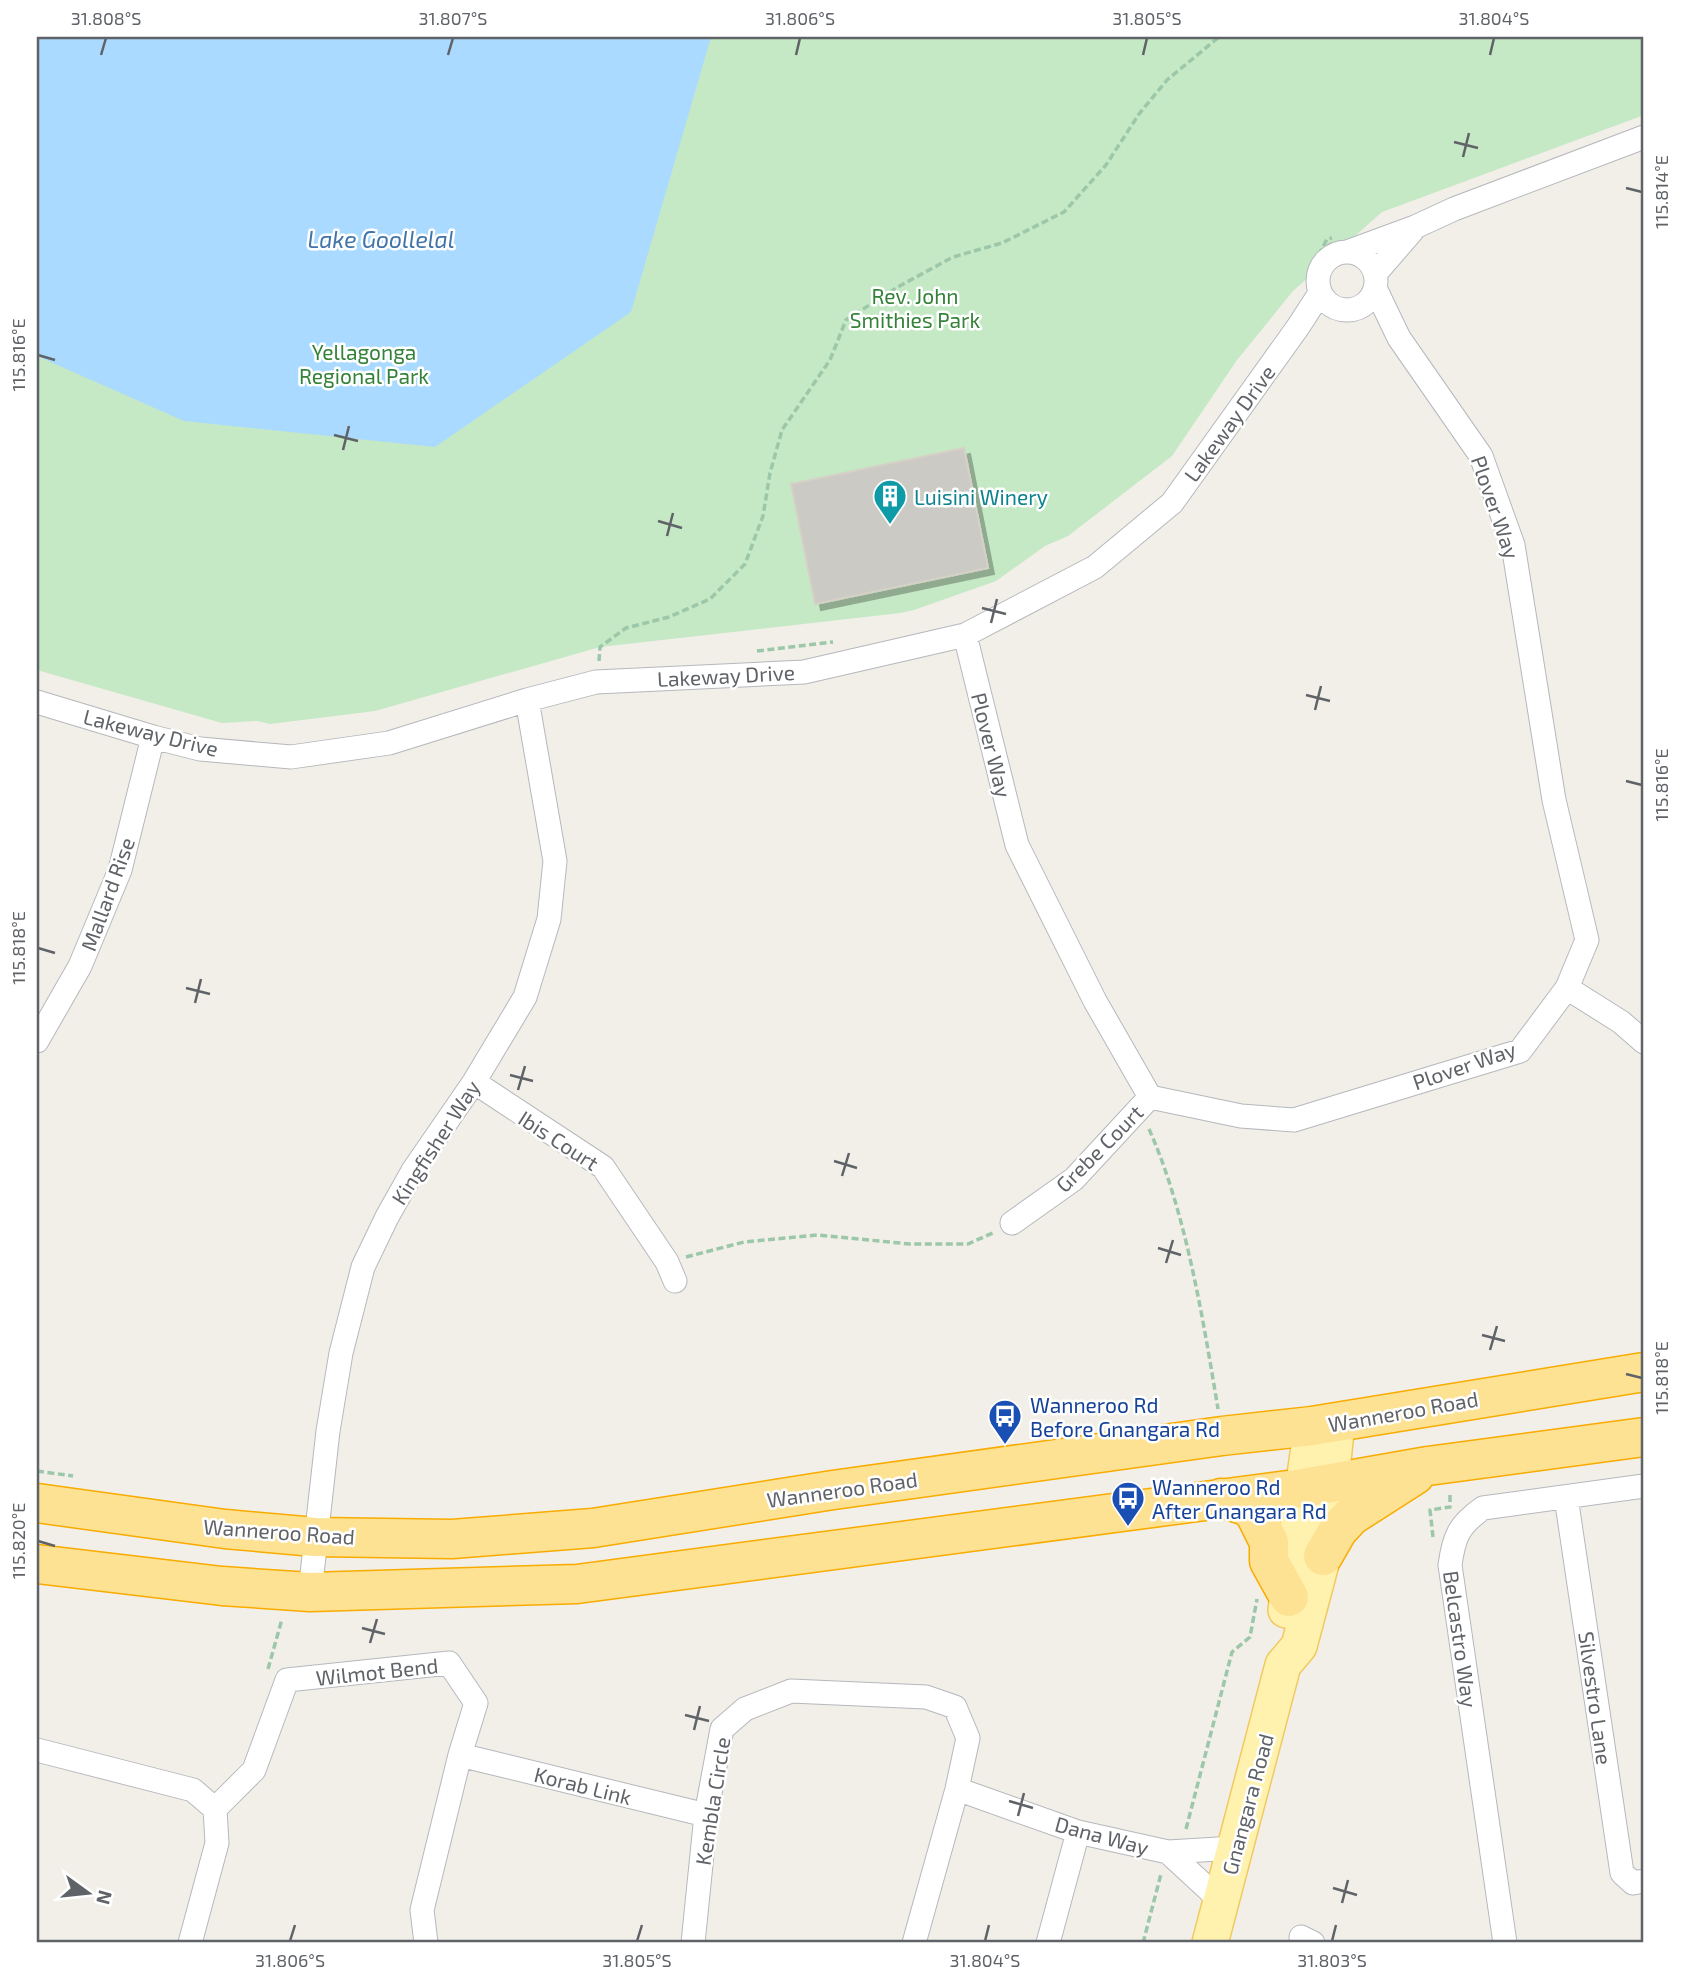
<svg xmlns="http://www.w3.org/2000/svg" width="1681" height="1980" font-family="'Exo 2',sans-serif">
<defs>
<filter id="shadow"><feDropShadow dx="6" dy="6" stdDeviation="0" flood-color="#0004"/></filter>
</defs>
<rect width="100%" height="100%" fill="#f1efe8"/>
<!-- green -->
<path fill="#c5e8c5" d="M37 37H1644V115L1382 212 1293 291 1237 360 1172 456 1068 536 1045 546 996 581 914 610 900 613 600 647 375 711 270 724 258 721 222 723 37 670Z"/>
<!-- water -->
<path fill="#aadaff" d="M37 37H711L631 312 435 447 184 421 37 356Z"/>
<!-- building -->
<path fill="#cccac5" stroke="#d6d1c6" stroke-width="2" filter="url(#shadow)" d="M964 448 988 568 815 604 791 484Z"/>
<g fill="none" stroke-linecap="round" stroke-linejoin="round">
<defs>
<path id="street" d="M1347 252 1415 227 1454 209 1644 137
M1318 281a29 29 0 1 1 58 0a29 29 0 1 1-58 0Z
M1375 274 1413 230
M965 635 1017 845 1095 1001 1150 1097 1241 1116 1294 1120 1520 1051 1567 988 1587 940 1554 800 1513 545 1481 456 1399 338 1375 288
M37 702 153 737 200 749 291 757 389 743 527 700 596 682 804 672 965 635 1095 567 1172 503 1298 327 1320 293
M1567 988 1621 1022 1644 1042
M37 1041 80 966 120 870 153 737
M474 1082 603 1167 667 1262 675 1281
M1012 1223 1074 1179 1150 1097
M1566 1497 1622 1873 1633 1883 1644 1881
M310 1592 328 1431 341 1353 363 1267 387 1217 414 1169 474 1082 525 997 549 919 555 861 527 700
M37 1750 193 1790 215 1809 217 1843 190 1943
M460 1755 706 1815
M957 1789 1078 1832 1168 1852 1235 1848
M215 1809 254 1770 287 1680 449 1663 476 1703 460 1755 422 1910 426 1943
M1168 1852 1221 1901
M1301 1937 1313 1943
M693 1943 706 1815 722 1729 745 1709 791 1691 926 1697 955 1707 968 1738 957 1789 914 1943
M1048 1943 1078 1832
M1505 1943 1450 1565C1454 1536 1459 1525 1483 1508L1644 1486"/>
<path id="primary" d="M1286 1610 1312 1426
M1210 1943 1283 1665 1299 1646 1323 1556 1337 1422"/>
<path id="highway" d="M1221 1498 1246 1506 1254 1512 1269 1542V1561L1289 1597
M37 1503 225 1529 315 1537 452 1539 593 1528 833 1490 1222 1436 1312 1426 1644 1372
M1323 1556 1338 1530 1351 1516 1415 1475
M37 1564 222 1586 310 1592 577 1584 1303 1488 1428 1466 1644 1437"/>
</defs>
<!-- street casing -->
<use href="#street" stroke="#b5b8bc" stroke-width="25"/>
<!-- primary casing -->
<use href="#primary" stroke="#f2c960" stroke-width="38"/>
<!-- highway casing -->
<use href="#highway" stroke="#f9ab00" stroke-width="41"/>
<!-- path -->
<path stroke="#9cc7a9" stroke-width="3.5" stroke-dasharray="7 3.5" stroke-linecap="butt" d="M1309 274 1327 239 1332 238
M757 651 833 642
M599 661 600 647 626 628 669 617 710 599 745 564 763 516 770 473 782 430 830 360 846 320 896 288 953 257 1002 243 1064 212 1106 165 1139 114 1167 80 1219 37
M1149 1129C1186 1212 1203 1319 1218 1409
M686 1257 744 1242 817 1235 910 1244H968L995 1232
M37 1471 73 1476
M1433 1537 1430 1510 1450 1507V1494
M268 1669 282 1619
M1186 1829 1232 1652 1250 1637 1257 1599
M1143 1943 1161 1874"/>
<!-- street -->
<use href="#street" stroke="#fff" stroke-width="23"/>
<!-- primary -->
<use href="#primary" stroke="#fff2af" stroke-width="35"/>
<!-- highway -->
<use href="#highway" stroke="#fde293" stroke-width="38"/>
</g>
<!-- ticks -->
<path fill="none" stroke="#5f6368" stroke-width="2.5" d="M101 55 106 38M448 55 453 38M796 55 800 38M1143 55 1147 38M1490 55 1494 38M1454 142 1478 148M1463 157 1469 133M1626 188 1642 192M38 355 55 360M334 435 358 441M343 450 349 426M658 521 682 528M667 536 673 513M982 608 1006 614M991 623 997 599M1306 695 1330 701M1315 710 1321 686M1626 781 1642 785M38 948 55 953M186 988 210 994M195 1003 201 979M510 1075 533 1081M518 1090 525 1066M834 1161 857 1168M842 1176 849 1153M1158 1248 1181 1255M1166 1263 1173 1240M1482 1335 1505 1341M1490 1350 1497 1326M1626 1374 1642 1378M38 1541 55 1546M362 1628 385 1634M370 1643 377 1619M685 1715 709 1721M694 1730 700 1706M1009 1801 1033 1808M1018 1816 1024 1793M1333 1888 1357 1895M1342 1903 1348 1880M290 1941 295 1925M637 1941 642 1925M985 1941 989 1925M1332 1941 1336 1925"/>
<!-- icons -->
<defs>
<symbol id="building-pin" viewBox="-11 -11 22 30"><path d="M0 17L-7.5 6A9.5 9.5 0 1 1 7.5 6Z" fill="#0f9aa8" stroke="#fff"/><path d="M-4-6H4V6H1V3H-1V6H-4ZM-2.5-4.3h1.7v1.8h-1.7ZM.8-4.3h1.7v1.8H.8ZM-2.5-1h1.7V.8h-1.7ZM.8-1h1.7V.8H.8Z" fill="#fff"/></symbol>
<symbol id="bus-pin" viewBox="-11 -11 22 30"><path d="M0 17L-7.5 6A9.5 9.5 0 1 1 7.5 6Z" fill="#1a4fb4" stroke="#fff"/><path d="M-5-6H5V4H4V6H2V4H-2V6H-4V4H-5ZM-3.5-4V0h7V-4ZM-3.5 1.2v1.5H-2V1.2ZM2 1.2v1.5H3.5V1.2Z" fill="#fff"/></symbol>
</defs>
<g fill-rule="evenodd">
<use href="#building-pin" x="871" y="477" width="38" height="52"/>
<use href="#bus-pin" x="986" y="1397" width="38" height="52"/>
<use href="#bus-pin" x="1109" y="1479" width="38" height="52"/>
</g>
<g text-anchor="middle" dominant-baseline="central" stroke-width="5" stroke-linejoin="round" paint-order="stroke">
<!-- park labels -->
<g font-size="21" fill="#348238" stroke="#fff">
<text x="915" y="295">Rev. John<tspan x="915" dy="24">Smithies Park</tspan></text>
<text x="364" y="351">Yellagonga<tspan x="364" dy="24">Regional Park</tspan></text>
</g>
<!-- street labels -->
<g font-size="21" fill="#5f6368" stroke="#fff">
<text transform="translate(1229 423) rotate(-54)">Lakeway Drive</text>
<text transform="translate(1496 507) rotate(71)">Plover Way</text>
<text transform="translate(726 675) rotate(-3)">Lakeway Drive</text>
<text transform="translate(151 732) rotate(14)">Lakeway Drive</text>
<text transform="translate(992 745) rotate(76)">Plover Way</text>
<text transform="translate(107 894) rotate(-70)">Mallard Rise</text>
<text transform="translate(1464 1065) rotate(-19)">Plover Way</text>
<text transform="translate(559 1140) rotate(33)">Ibis Court</text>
<text transform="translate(435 1142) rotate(-57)">Kingfisher Way</text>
<text transform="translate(1099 1148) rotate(-45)">Grebe Court</text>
<text transform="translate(1403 1411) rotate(-10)">Wanneroo Road</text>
<text transform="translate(842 1489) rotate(-8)">Wanneroo Road</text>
<text transform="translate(279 1531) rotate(4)">Wanneroo Road</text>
<text transform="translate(1461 1639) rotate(82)">Belcastro Way</text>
<text transform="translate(377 1671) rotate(-6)">Wilmot Bend</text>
<text transform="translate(1596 1698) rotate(82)">Silvestro Lane</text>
<text transform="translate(583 1785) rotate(14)">Korab Link</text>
<text transform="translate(712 1801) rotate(-81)">Kembla Circle</text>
<text transform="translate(1247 1804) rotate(-75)">Gnangara Road</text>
<text transform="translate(1102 1835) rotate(15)">Dana Way</text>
</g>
<!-- culture labels -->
<g font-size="21" fill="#0d838f" stroke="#fff" text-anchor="start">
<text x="914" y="496">Luisini Winery</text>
</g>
<!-- transit labels -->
<g font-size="21" fill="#164399" stroke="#fff" text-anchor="start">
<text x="1030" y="1404">Wanneroo Rd<tspan x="1030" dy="24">Before Gnangara Rd</tspan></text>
<text x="1152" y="1486">Wanneroo Rd<tspan x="1152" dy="24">After Gnangara Rd</tspan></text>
</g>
<!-- water labels -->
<g font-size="23" font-style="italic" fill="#4174aa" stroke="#fff">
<text x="381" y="239">Lake Goollelal</text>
</g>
</g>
<!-- border -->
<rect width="1681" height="1980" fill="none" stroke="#ffffff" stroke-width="77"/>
<!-- north arrow -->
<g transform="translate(88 1893) rotate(105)" stroke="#ffffff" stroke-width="5" paint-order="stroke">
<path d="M0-5L12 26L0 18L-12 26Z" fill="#5f6368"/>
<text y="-10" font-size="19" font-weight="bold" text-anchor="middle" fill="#5f6368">N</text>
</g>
<rect x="38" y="38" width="1604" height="1903" fill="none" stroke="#5f6368" stroke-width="2.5"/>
<g font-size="18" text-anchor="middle" fill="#5f6368">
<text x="106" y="25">31.808°S</text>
<text x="453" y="25">31.807°S</text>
<text x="800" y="25">31.806°S</text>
<text x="1147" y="25">31.805°S</text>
<text x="1494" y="25">31.804°S</text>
<text transform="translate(1662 192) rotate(-90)" y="6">115.814°E</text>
<text transform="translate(19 355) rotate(-90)" y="6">115.816°E</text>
<text transform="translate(1662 785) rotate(-90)" y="6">115.816°E</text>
<text transform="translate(19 948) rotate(-90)" y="6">115.818°E</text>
<text transform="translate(1662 1378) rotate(-90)" y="6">115.818°E</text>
<text transform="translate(19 1541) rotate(-90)" y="6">115.820°E</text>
<text x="290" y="1967">31.806°S</text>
<text x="637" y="1967">31.805°S</text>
<text x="985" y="1967">31.804°S</text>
<text x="1332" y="1967">31.803°S</text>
</g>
</svg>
